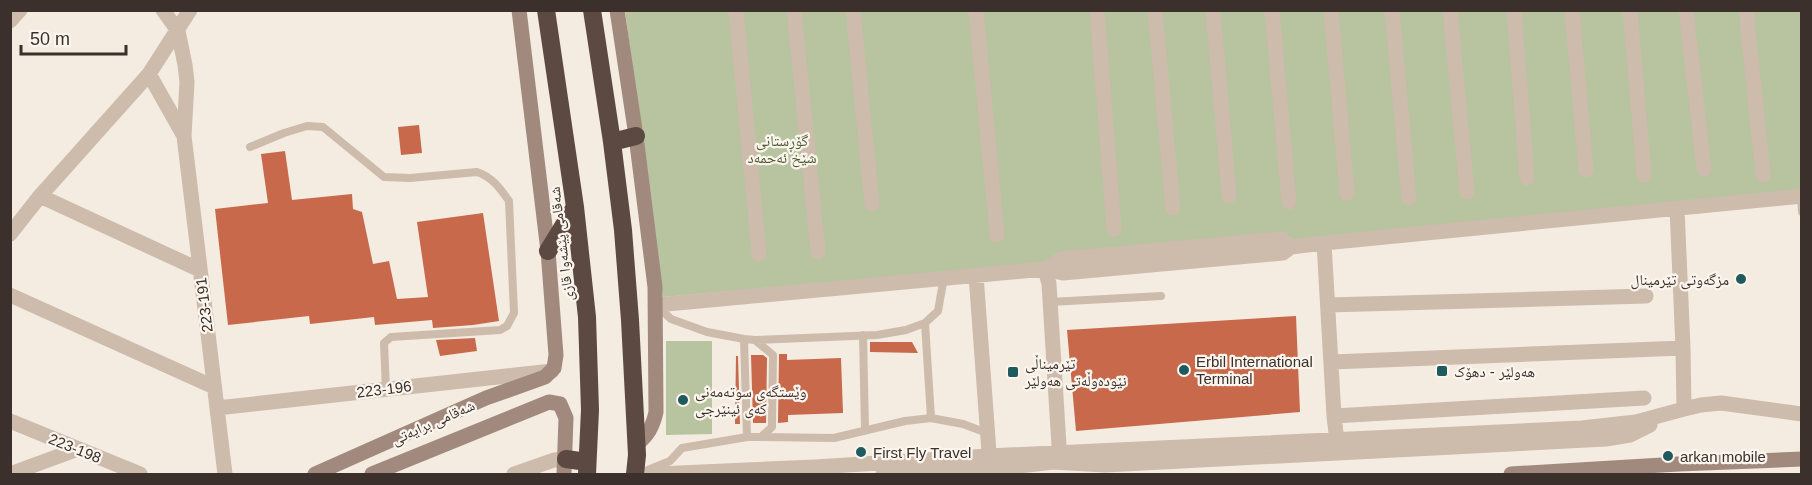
<svg xmlns="http://www.w3.org/2000/svg" width="1812" height="485" font-family="Helvetica,'Noto Naskh Arabic',sans-serif">
<rect width="100%" height="100%" fill="#f4ebe1"/>
<!-- green -->
<path fill="#b8c4a0" d="M625 11H1801V201L1677 208 663 297Z
M666 341H712V434L666 435Z"/>
<!-- building -->
<path fill="#c8694b" d="M419 125 422 153 401 155 398 127Z
M285 151 292 200 352 194 353 209 362 212 373 264 389 261 397 299 428 297 417 222 483 213 499 321 473 325 433 328 432 320 375 325 374 317 310 324 309 316 228 325 215 209 268 203 261 154Z
M1296 316 1300 412 1076 431 1067 330Z
M475 338 477 351 440 356 436 340Z
M870 342H912L918 353 870 352Z
M779 354H787V360L841 358 843 413 788 415V422L778 423Z
M751 355H763L767 358 766 423H753Z
M736 356H738L740 424H735Z"/>
<g fill="none" stroke-linecap="round" stroke-linejoin="round">
<!-- lane -->
<path stroke="#cdbbac" stroke-width="8" d="M250 147 284 133 307 126 323 127 384 177 410 178 477 172C492 177 500 188 509 201L514 313 507 326 500 330 391 337 384 343 386 389
M1801 196 1802 212
M1050 302 1161 296
M925 323 931 418
M863 335 865 430
M744 339 747 437
M755 340 877 335 906 330 925 323 938 311 944 277
M761 437 834 438 905 421 931 418 963 424 987 433
M638 474 670 461 682 448 747 437H761L772 427V423L773 355 755 340 744 339 707 332 671 319 656 305"/>
<!-- street -->
<path stroke="#cdbbac" stroke-width="15" d="M163 10 178 31 185 65 187 82 184 136 225 474
M736 10 759 254
M794 10 818 252
M853 10 872 204
M976 10 997 235
M1097 10 1114 229
M1155 10 1173 208
M1213 10 1229 196
M1272 10 1289 202
M1331 10 1347 193
M1392 10 1409 198
M1450 10 1467 192
M1514 10 1527 178
M1572 10 1586 170
M1630 10 1644 175
M1686 10 1704 169
M1746 10 1763 175
M10 21 20 10
M149 74 184 136
M40 196 200 270
M1677 208 1683 348 1684 409
M10 234 40 196 149 74 190 10
M1282 239 1291 247 1283 253 1063 273 1045 269 1061 259Z
M1291 247 1324 243
M976 275 990 466
M10 295 214 387
M656 305 1045 269 1049 284 1060 462
M1328 305 1646 296
M1332 362 1683 348
M217 408 552 371
M1334 416 1644 398
M10 421 140 474
M1338 450 1334 416 1324 243 1802 196
M10 474 78 449
M514 474 554 460 566 459
M657 474 815 467 989 456 1582 428 1636 422 1684 409 1701 405 1721 403 1802 414
M883 474 1019 466 1053 462 1105 465 1606 439 1630 435 1650 425"/>
<!-- secondary -->
<path stroke="#a18a7d" stroke-width="15" d="M617 10 636 136 655 287 656 412C653 426 648 435 637 444
M315 474 486 398 545 377 554 368 556 355 548 251 519 10
M372 474 549 402 560 404 566 418 564 474
M1511 474 1679 464 1802 459"/>
<!-- highway -->
<path stroke="#5c4a42" stroke-width="18" d="M546 10 575 207 587 317 590 410 587 474
M592 10 612 142 623 230 630 320 637 455 635 474
M612 142 636 136
M548 251 575 207
M566 459 587 462"/>
</g>
<!-- markers -->
<g fill="#1f5a5e" stroke="#fbf5ee" stroke-width="2">
<circle cx="1741" cy="279" r="6"/>
<circle cx="1184" cy="370" r="6"/>
<rect x="1436" y="365" width="12" height="12" rx="3"/>
<rect x="1007" y="366" width="12" height="12" rx="3"/>
<circle cx="683" cy="400" r="6"/>
<circle cx="861" cy="452" r="6"/>
<circle cx="1668" cy="456" r="6"/>
</g>
<g text-anchor="middle" dominant-baseline="central" stroke-width="4.5" stroke-linejoin="round" paint-order="stroke">
<!-- park labels -->
<g font-size="15" fill="#4a5a2e" stroke="#fbf5ee">
<text x="782" y="140">گۆڕستانی<tspan x="782" dy="17">شێخ ئەحمەد</tspan></text>
</g>
<!-- street labels -->
<g font-size="15" fill="#3b302b" stroke="#fbf5ee">
<text transform="translate(561 244) rotate(-97)">شەقامی پێشەوا قازی</text>
<text transform="translate(204 305) rotate(-97)">223-191</text>
<text transform="translate(384 389) rotate(-7)">223-196</text>
<text transform="translate(433 422) rotate(-24)">شەقامی برایەتی</text>
<text transform="translate(75 448) rotate(22)">223-198</text>
</g>
<!-- poi labels -->
<g font-size="15" fill="#3b302b" stroke="#fbf5ee" text-anchor="start">
<text x="1729" y="279" text-anchor="end">مزگەوتی تێرمینال</text>
<text x="1196" y="361">Erbil International<tspan x="1196" dy="17">Terminal</tspan></text>
<text x="1025" y="363">تێرمیناڵی<tspan x="1025" dy="17">نێودەوڵەتی هەولێر</tspan></text>
<text x="1454" y="371">هەولێر - دهۆک</text>
<text x="695" y="391">وێستگەی سوتەمەنی<tspan x="695" dy="17">کەی ئینێرجی</tspan></text>
<text x="873" y="452">First Fly Travel</text>
<text x="1680" y="456">arkan mobile</text>
</g>
</g>
<!-- border -->
<rect width="1812" height="485" fill="none" stroke="#3b302b" stroke-width="24"/>
<!-- scale -->
<path d="M21 45v9h105v-9" fill="none" stroke="#3b302b" stroke-width="3"/>
<text x="30" y="45" font-size="18" fill="#3b302b" stroke="#fbf5ee" stroke-width="4.5" paint-order="stroke">50 m</text>
</svg>
